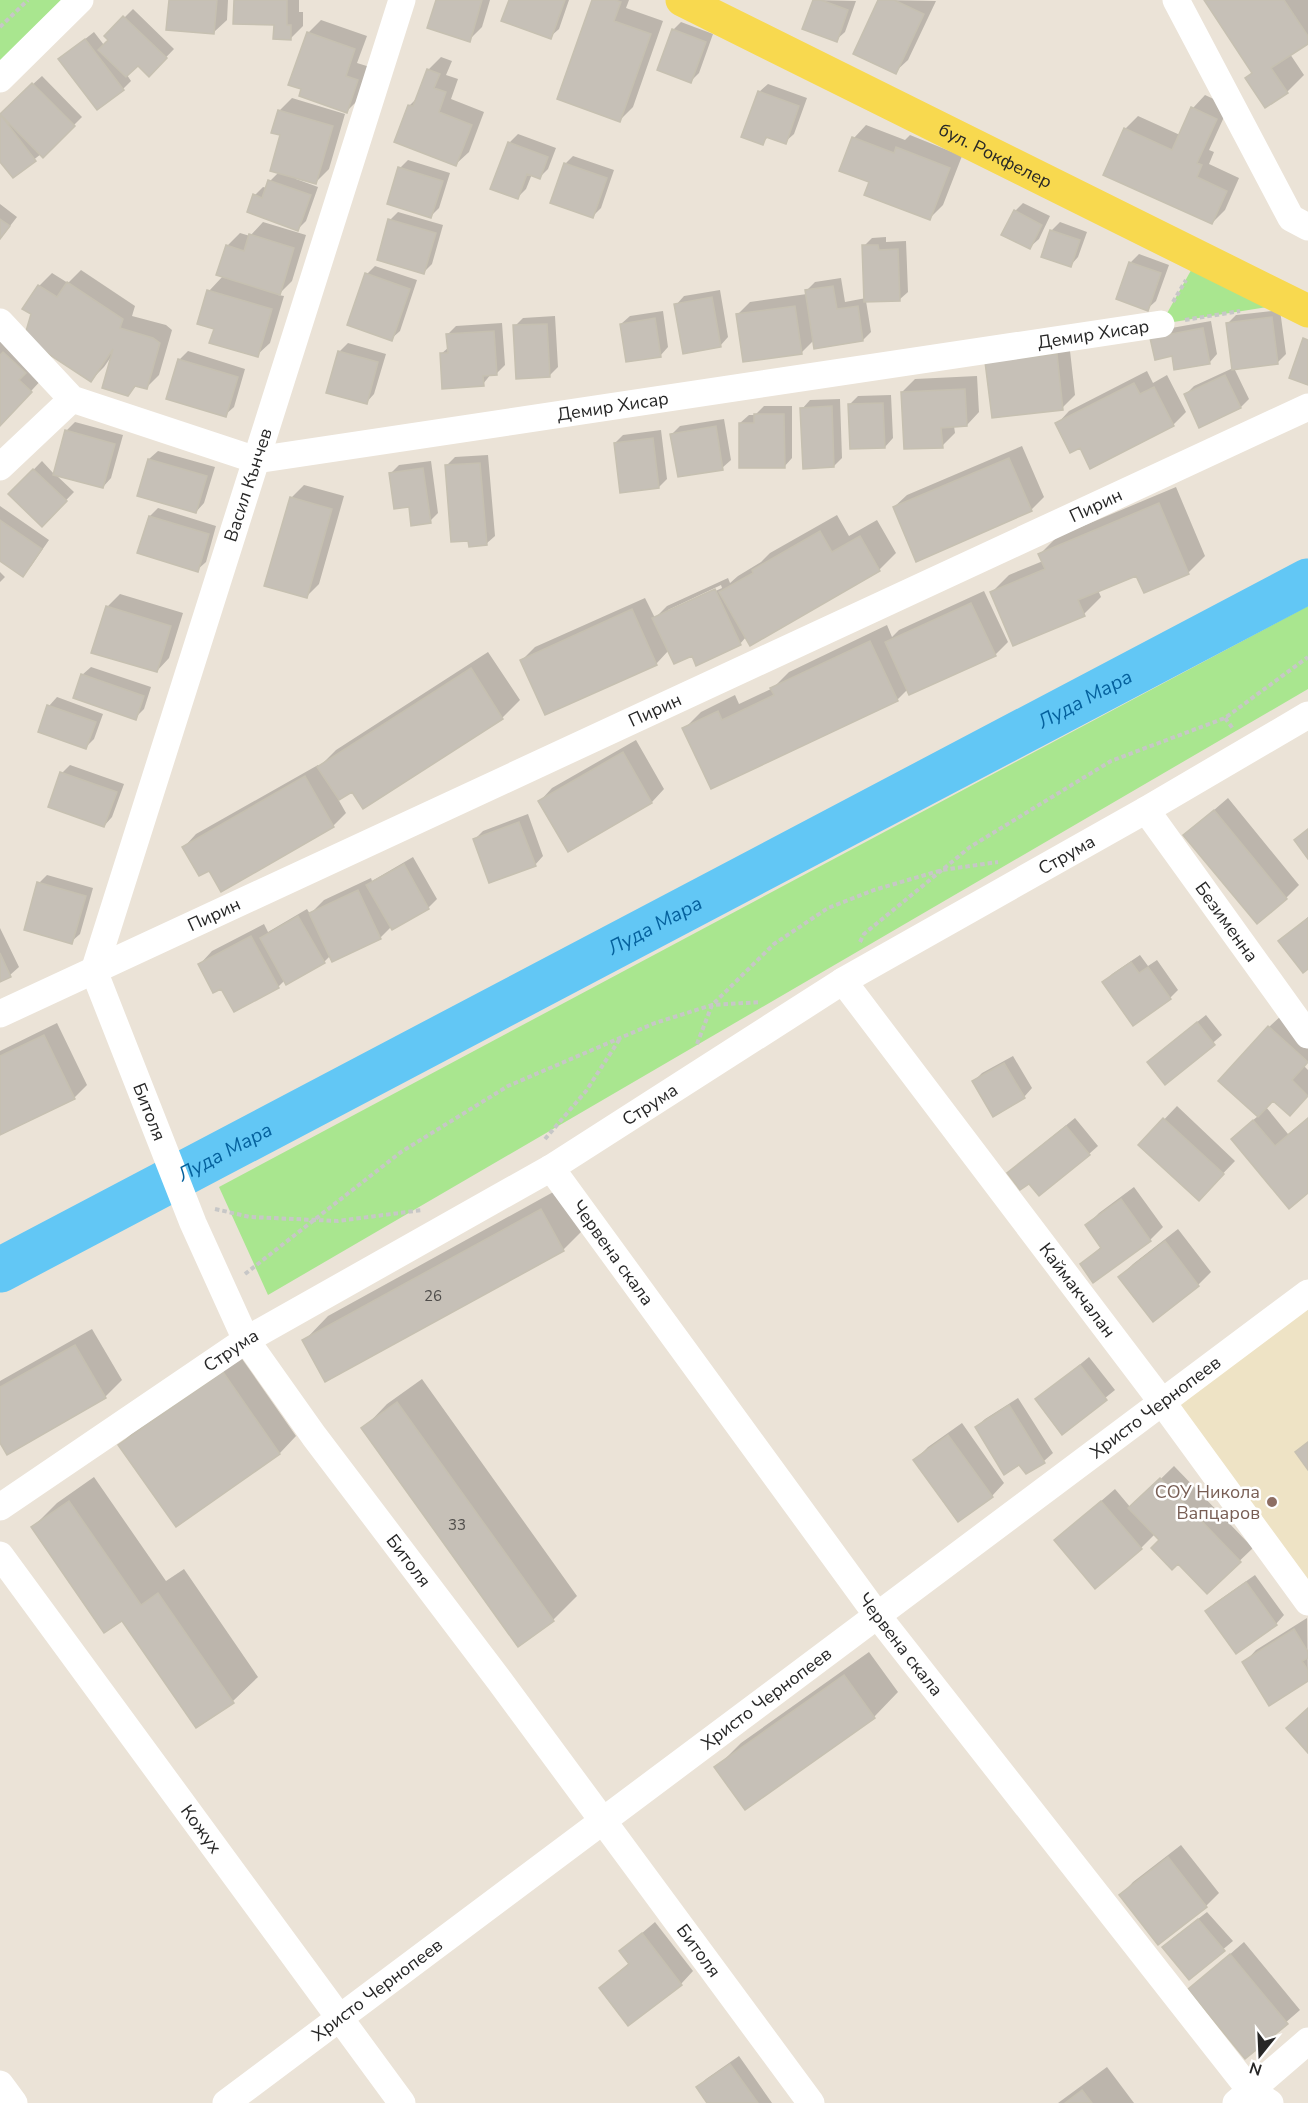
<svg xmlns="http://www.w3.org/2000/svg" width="1308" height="2103" font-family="'Nunito Sans',sans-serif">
<rect width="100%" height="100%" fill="#ebe3d7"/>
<!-- education -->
<path fill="#eee3c5" d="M1308 1293V1602L1162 1402Z"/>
<!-- green -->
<path fill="#a9e68f" d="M0 0H80L0 79Z
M1199 256 1292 303 1161 324Z
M1308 606V689L268 1295 219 1187Z"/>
<!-- shadow -->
<path fill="#0003" fill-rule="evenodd" d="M170 0H228L227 20 214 32Z
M236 0H299V12H303V26L290 39 275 23Z
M437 0H490L482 27 469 40Z
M510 0H569L559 29 550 37Z
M594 0H629L626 8 663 21 633 107 620 120Z
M814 0 856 1 845 32 836 40Z
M880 0 936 1 908 60 895 72Z
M1205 0H1308V42L1290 54 1304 75 1287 92Z
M133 9 174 49 149 75 138 64 127 75 131 81 123 89 60 59 94 32 104 45 110 40 106 36Z
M321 20 367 36 357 63 370 67 360 98 347 111 308 33Z
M681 22 713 34 699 73 691 81 673 30Z
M441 57 452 61 446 75 458 79 451 99 484 112 469 152 456 164 409 106 418 97 428 70Z
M42 76 82 117 43 156 41 154 13 176 0 159V114Z
M768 84 807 98 794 134 785 142 769 136 762 143 759 92Z
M1205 95 1229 106 1209 150 1214 152 1209 164 1239 178 1225 210 1212 223 1125 129 1138 116 1180 135 1193 108Z
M292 98 345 114 329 169 316 182 297 177 296 179 318 187 306 221 298 229 255 195 263 187 267 188 270 181 279 172 282 134 279 111Z
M866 125 905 140 910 135 962 156 943 205 930 218 871 182 841 170 854 138Z
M518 134 556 148 548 169 540 177 532 174 526 189 517 198 509 143Z
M573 156 614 170 601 208 593 216 565 164Z
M408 160 450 173 439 208 431 216 400 168Z
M1023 203 1050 216 1039 239 1030 247 1015 211Z
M0 204 17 217 0 239Z
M398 212 443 225 432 264 424 272 390 220Z
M263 222 306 235 292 281 278 295 284 296 270 343 257 355 216 328 209 291 223 276 227 246 240 233 250 236Z
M1060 222 1087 232 1078 257 1070 266 1051 231Z
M886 237V242L906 241 908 292 899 300 866 301 871 332 863 340H814L802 352 737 315 750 302 807 294 806 291 815 282 841 278 845 302 866 298 864 246 872 238Z
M1139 254 1169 265 1156 301 1147 309 1130 263Z
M375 266 417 280 400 331 391 339 367 274Z
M81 270 135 306 132 316 166 325 172 330 159 375 146 388 137 385 128 394 113 354 104 367 91 380 32 314 25 309 39 286 52 273 68 283Z
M720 290 728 337 720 346 676 305 684 296Z
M1280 310 1286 354 1277 363 1234 368 1249 399 1241 407 1185 395 1194 386 1233 368 1227 324 1236 315Z
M663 311 668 347 660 356 621 324 630 316Z
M555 316 558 367 550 375 515 326 523 318Z
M1211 321 1217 354 1209 363 1173 355 1160 330Z
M502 323 505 365 496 374H491L483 384 441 354 449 347 448 334 456 326Z
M0 339 43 378 0 425Z
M1069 342 1075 395 1062 408 1000 350Z
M348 343 386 354 374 394 366 403 328 392 340 351Z
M188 351 245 369 234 407 225 415 179 360Z
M1147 371 1153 383 1167 375 1186 412 1173 425 1091 467 1080 446 1057 424 1069 411Z
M977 376 979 412 967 425 954 426 955 433 942 446 902 392 915 379Z
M891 395 893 438 885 447 849 405 858 396Z
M840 399 842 458 834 466 802 409 810 400Z
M764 406H792V458L784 467 740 423 749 415H755Z
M724 419 731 460 722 468 672 434 680 426Z
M75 422 123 435 111 478 103 487 55 474 74 492 42 525 10 494 42 461 54 474 67 430Z
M661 430 667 479 659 487 615 443 623 435Z
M1022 446 1044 497 1031 510 894 507 907 495Z
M158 451 215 467 204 503 196 512 149 459Z
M488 455 495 536 486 544 446 466 455 457Z
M431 461 438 513 430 521 410 505 391 473 399 465Z
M304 485 344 496 319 584 306 597 291 498Z
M1176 487 1205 556 1188 573 1145 591 1137 574 1098 590 1101 597 1084 614 992 592 1009 575 1043 561 1040 554 1057 537Z
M0 506 49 540 31 566 23 575 0 559Z
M158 508 216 526 206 562 197 570 150 516Z
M837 515 849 536 877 520 896 553 879 570 746 637 740 644 693 654 669 650 657 663 546 713 522 660 535 647 645 598 655 618 667 606 728 578 730 583 738 576 761 562 770 553ZM721 585 722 588 668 613V610Z
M0 572 5 577 0 582Z
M984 591 1008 642 995 655 908 689 897 700 684 729 701 712 735 695 739 704 773 688 789 672 887 625 892 637 899 630Z
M120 594 183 613 169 658 157 671 107 607Z
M488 652 520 700 503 717 363 807 352 790 338 799 346 813 333 826 221 890 209 869 184 847 196 834 318 765 319 767 336 750Z
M91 667 151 687 144 709 135 718 82 675Z
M57 697 103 714 94 739 86 747 49 706Z
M636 740 664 789 652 802 568 850 540 801 552 788Z
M70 765 124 784 112 817 104 826 62 773Z
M1228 798 1299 885 1286 898 1185 835Z
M528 814 543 856 535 865 475 839 483 831Z
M413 857 437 899 428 908 392 928V926L380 938 331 955 324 962 285 980 278 987H222L200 964 212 951 264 924 268 932 307 909 310 914 324 900 371 878 372 881Z
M47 875 93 888 80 934 71 942 39 883Z
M1308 917V967L1280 942Z
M0 928 19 967 10 975 0 980Z
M1140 955 1148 966 1157 960 1178 990 1170 998 1104 983 1112 974Z
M1206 1015 1222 1035 1166 1083 1157 1054Z
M1282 1015 1308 1038V1062L1304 1066 1308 1070V1095L1290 1114 1274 1099 1266 1107 1288 1134 1308 1118V1191L1245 1127 1258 1116 1269 1027Z
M57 1023 87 1085 74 1098 0 1133V1051Z
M1013 1056 1032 1088 1024 1097 974 1081 982 1073Z
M1177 1106 1235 1161 1211 1186 1140 1145Z
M1075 1118 1098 1146 1089 1154 1017 1165Z
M566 1185 588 1225 563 1250 304 1341 328 1316Z
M1134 1187 1163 1227 1150 1240 1094 1281 1082 1264 1102 1246 1087 1225 1099 1213Z
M1178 1229 1211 1272 1198 1285 1154 1319 1120 1277 1133 1264Z
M92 1329 122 1380 105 1397 0 1440V1381Z
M240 1356 296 1436 280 1453 176 1525 120 1445 137 1428Z
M1089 1357 1115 1390 1063 1432 1037 1400Z
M422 1379 577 1596 553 1620 363 1429 387 1404Z
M1018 1398 1053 1453 1044 1461 1026 1472 1020 1463 976 1427 985 1419Z
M962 1423 1004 1483 992 1496 915 1460 928 1447Z
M1174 1466 1253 1548 1207 1592 1155 1534 1141 1548 1056 1540 1115 1489 1131 1508Z
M94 1477 166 1581 184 1569 258 1677 233 1701 197 1726 123 1619 33 1527 57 1503Z
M1255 1575 1284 1615 1276 1624 1207 1611 1215 1603Z
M1307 1618 1308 1679 1244 1663 1256 1650Z
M869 1652 898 1692 874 1717 716 1768 741 1743Z
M1181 1845 1219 1893 1206 1906 1121 1895 1133 1882Z
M1207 1912 1233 1941 1189 1978 1172 1939Z
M655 1922 693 1971 681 1984 601 1988 630 1962 621 1951Z
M1244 1942 1300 2010 1246 2057 1190 1989Z
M739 2056 772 2103H709L698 2087 706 2079Z
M1107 2067 1134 2103H1058Z"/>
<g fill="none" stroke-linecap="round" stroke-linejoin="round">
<!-- river -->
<path stroke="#62c7f5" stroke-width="45" id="s1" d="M0 1270 1308 581"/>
</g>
<!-- building -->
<path fill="#c6c0b7" stroke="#c6c0b1" stroke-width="1.5" d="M169 0H217L214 34 166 30Z
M234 0H287V25H291V40L273 39 274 25 233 24Z
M436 0H482L470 42 427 28Z
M509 0H565L551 39 501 21Z
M592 0H615L621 2 614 21 651 34 620 122 557 99Z
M813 0H821L848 10 837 42 802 29Z
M878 0H894L924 14 896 74 853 54Z
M1204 0H1284L1308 36V44L1271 68 1288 93 1265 108 1245 78 1252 73Z
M123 16 167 58 149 77 138 66 126 77 98 50 108 40 104 36Z
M672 29 706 42 691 83 657 70Z
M307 32 355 49 346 76 358 80 347 113 299 96 301 89 288 85Z
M85 39 124 90 97 110 58 59Z
M427 69 440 74 434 88 446 92 439 112 472 125 456 166 394 142 408 105 413 106Z
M32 83 75 126 43 158 0 114Z
M758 91 799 106 786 144 766 137 763 145 741 137Z
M1191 107 1217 119 1197 163 1202 165 1197 177 1227 191 1212 224 1103 175 1124 128 1172 150Z
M278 110 333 126 316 184 270 171 280 135 271 133Z
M0 114 36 161 13 178 0 162Z
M852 137 894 153 896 147 950 168 930 220 864 195 869 182 839 171Z
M508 142 548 157 540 179 527 174 518 199 490 189Z
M564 163 607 178 593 218 550 203Z
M398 167 443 181 431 218 387 204Z
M268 180 311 195 298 231 247 212 253 194 262 198Z
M1014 210 1042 225 1030 249 1001 235Z
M0 219 10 226 0 239Z
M388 219 436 233 424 274 377 260Z
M1050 230 1080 240 1071 267 1041 257Z
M249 234 294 248 280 295 216 275 226 245 244 251Z
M862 245H878L879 250 898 249 900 301 864 302Z
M1129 262 1161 273 1148 311 1116 299Z
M365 273 410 289 392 341 347 325Z
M67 282 123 319 120 328 153 338 160 343 147 389 135 386 128 396 102 388 113 349 91 382 24 338 31 314 22 309 38 285 57 297Z
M833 286 837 309 858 306 863 341 814 349 805 290Z
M207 290 272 309 258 357 209 343 214 329 197 324Z
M712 297 721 347 683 354 674 304Z
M795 306 802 354 743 362 736 314Z
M1272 317 1278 364 1232 370 1226 323Z
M655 318 661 357 626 362 620 324Z
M547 324 550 377 516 379 513 325Z
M1203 328 1210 364 1174 370 1172 356 1155 360 1150 338Z
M494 331 497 375 483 376 484 386 442 389 440 353H448L446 334Z
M1303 338 1308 340V385L1289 378Z
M338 351 378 362 367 404 326 393Z
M3 352 26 373 19 380 32 392 0 426V355Z
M1057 354 1063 410 992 418 985 362Z
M178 359 238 377 226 417 166 399Z
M1225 375 1241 408 1199 428 1184 394Z
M1134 383 1140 394 1154 387 1174 426 1090 469 1080 448 1070 453 1055 423Z
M965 389 967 426 941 428 943 448 904 449 901 392Z
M883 403 885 448 850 449 848 404Z
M832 406 834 467 803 469 800 408Z
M754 414H784L785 468H739V423H754Z
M716 426 723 470 678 477 670 434Z
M65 430 115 444 103 488 53 475Z
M653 438 659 488 620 493 614 443Z
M1009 458 1032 511 916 562 893 507Z
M148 459 207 476 196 513 137 496Z
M480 463 487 545 469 547 468 541 451 542 445 465Z
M423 468 431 523 411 526 409 507 394 509 389 473Z
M33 469 67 501 42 527 8 494Z
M290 497 332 509 307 598 264 586Z
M1159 503 1189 574 1144 593 1136 576 1078 600 1085 616 1013 646 990 592 1045 569 1038 554Z
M149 516 209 534 198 572 137 553Z
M0 520 42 549 23 577 0 561Z
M820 531 832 552 860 536 880 571 750 646 719 592 753 573 752 570Z
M715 589 741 645 696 666 692 656 674 664 652 618Z
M971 603 996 656 909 695 885 642Z
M106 606 171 626 157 672 91 653Z
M632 609 657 665 545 715 520 660Z
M870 641 898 701 711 789 682 728 718 711 722 720 774 695 770 688Z
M471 668 503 719 363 809 352 792 339 800 317 767Z
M81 674 144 696 136 720 73 698Z
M47 705 96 722 86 749 38 732Z
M623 752 652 803 568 852 538 801Z
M60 772 117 792 104 827 48 807Z
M305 776 334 827 221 892 209 871 199 876 182 847Z
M1214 810 1287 899 1257 924 1183 835Z
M519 822 536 866 489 883 473 839Z
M1308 829V859L1294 840Z
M404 864 429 909 392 930 366 885Z
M37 882 86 896 72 944 24 930Z
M358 890 381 939 332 962 309 913Z
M298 916 325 963 286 985 260 938Z
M1308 918V969L1303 973 1278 941Z
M251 936 279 988 234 1012 221 989 213 993 198 964Z
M0 953 11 977 0 982Z
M1131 962 1139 973 1148 967 1171 999 1133 1026 1102 982Z
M1197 1022 1215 1045 1165 1085 1147 1062Z
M1268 1026 1308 1062 1292 1080 1308 1096 1290 1116 1273 1101 1258 1117 1218 1081Z
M44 1035 75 1099 0 1135V1056Z
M1004 1063 1025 1098 993 1117 972 1081Z
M1163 1118 1224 1174 1199 1201 1138 1145Z
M1308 1118V1193L1289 1209 1231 1139 1253 1120 1275 1146Z
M1066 1126 1090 1155 1039 1196 1029 1184 1020 1190 1007 1173Z
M1121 1199 1151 1241 1093 1283 1080 1264 1101 1248 1085 1225Z
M541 1209 564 1251 325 1382 302 1340Z
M1165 1241 1199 1286 1153 1322 1118 1277Z
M75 1345 106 1398 7 1455 0 1443V1387Z
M1080 1365 1107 1400 1062 1435 1035 1399Z
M223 1372 280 1454 176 1527 118 1445Z
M397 1402 554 1621 518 1647 361 1428Z
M1009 1405 1045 1463 1026 1474 1019 1465 1004 1475 975 1427Z
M948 1435 993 1497 958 1522 913 1460Z
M1308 1442V1470L1295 1452Z
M1160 1478 1241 1562 1207 1594 1178 1564 1172 1570 1151 1548 1159 1540 1128 1508Z
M69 1501 141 1605 158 1593 234 1703 196 1728 122 1621 104 1633 31 1527Z
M1101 1501 1142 1549 1095 1589 1054 1540Z
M1246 1582 1277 1625 1236 1654 1205 1611Z
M1294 1629 1308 1652V1658L1302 1661 1308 1670V1681L1269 1706 1242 1662Z
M844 1675 875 1718 745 1810 714 1767Z
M1308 1708V1753L1286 1728Z
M1168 1857 1207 1907 1158 1945 1119 1895Z
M1198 1919 1225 1951 1189 1980 1162 1947Z
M642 1933 682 1985 628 2026 599 1988 629 1964 619 1951Z
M1230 1954 1288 2024 1245 2059 1188 1989Z
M730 2064 758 2103H707L696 2087Z
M1082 2090 1092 2103H1065Z"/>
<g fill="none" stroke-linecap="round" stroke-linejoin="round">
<!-- path -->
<path stroke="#c7c7c7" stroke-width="4" stroke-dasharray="4.5 3" stroke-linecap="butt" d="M0 27 28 0
M1173 302 1186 280
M1185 320 1240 311
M1225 718 1234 730
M860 942 864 934 970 847 1111 761 1225 718 1308 657
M697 1044 712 1005 774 944 828 908 874 890 942 870 998 862
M545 1139 586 1091 621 1037
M215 1209 250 1217 338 1221 422 1210
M245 1274 401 1152 508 1086 655 1023 712 1005 761 1002"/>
<!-- minor -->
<g stroke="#fff" stroke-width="27">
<path id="s2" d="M402 0 94 971 193 1223 246 1340 314 1436 499 1680 811 2103"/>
<path d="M1176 0 1291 218 1308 227"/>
<path d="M0 79 80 0"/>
<path id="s3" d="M0 322 72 399 256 460 1161 324"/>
<path d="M0 467 72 399"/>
<path id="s4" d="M1146 810 1308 1035"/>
<path id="s5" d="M843 981 1162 1402 1308 1602"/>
<path id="s6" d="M0 1014 1308 407"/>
<path id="s7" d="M551 1168 877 1615 1250 2090 1270 2103"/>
<path id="s8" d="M0 1507 246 1340 551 1168 843 981 1146 810 1308 715"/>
<path id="s9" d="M0 1555 402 2103"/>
<path d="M0 2084 14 2103"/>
<path id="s10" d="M226 2103 1308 1293"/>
<path d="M1236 2103 1308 2041"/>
</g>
<!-- major -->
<path stroke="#f8d94f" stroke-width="33" id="s11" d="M682 0 1308 311"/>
</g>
<!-- markers -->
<circle fill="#8d6e63" stroke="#fff" stroke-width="2" cx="1272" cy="1502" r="6"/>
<g text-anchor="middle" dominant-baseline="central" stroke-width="5" stroke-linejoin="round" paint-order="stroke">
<!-- number labels -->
<g font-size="15" fill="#4f4d4b">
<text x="433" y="1296">26</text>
<text x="457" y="1525">33</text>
</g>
<!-- street labels -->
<g font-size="18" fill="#272727" stroke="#fff">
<text stroke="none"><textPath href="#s11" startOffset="350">бул. Рокфелер</textPath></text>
<text stroke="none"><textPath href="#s3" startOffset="1146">Демир Хисар</textPath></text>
<text stroke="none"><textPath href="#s3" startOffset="660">Демир Хисар</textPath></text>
<text transform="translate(248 485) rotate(-72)">Васил Кънчев</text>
<text stroke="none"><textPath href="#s6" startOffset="1208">Пирин</textPath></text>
<text stroke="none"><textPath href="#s6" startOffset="722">Пирин</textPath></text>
<text stroke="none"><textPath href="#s8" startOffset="1251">Струма</textPath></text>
<text stroke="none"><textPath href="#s6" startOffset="236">Пирин</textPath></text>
<text stroke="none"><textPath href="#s4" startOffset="138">Безименна</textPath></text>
<text stroke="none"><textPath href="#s8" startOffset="765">Струма</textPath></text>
<text stroke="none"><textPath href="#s2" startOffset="1170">Битоля</textPath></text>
<text stroke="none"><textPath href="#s7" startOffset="105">Червена скала</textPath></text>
<text stroke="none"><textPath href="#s5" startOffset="388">Каймакчалан</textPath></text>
<text stroke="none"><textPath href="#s8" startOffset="279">Струма</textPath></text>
<text stroke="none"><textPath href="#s10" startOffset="1161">Христо Чернопеев</textPath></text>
<text stroke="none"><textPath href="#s2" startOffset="1692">Битоля</textPath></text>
<text stroke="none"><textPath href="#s7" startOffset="591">Червена скала</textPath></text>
<text stroke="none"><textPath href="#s10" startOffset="675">Христо Чернопеев</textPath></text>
<text stroke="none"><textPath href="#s9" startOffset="340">Кожух</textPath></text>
<text stroke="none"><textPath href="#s2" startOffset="2178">Битоля</textPath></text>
<text stroke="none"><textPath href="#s10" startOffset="189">Христо Чернопеев</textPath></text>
</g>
<!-- education labels -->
<g font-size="18" fill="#785e54" stroke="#fff" text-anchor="end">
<text x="1260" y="1492">СОУ Никола<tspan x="1260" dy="21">Вапцаров</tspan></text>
</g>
<!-- water labels -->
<g font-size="20" font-style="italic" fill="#05619d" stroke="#fff">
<text stroke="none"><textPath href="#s1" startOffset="1226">Луда Мара</textPath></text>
<text stroke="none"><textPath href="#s1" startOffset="740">Луда Мара</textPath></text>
<text stroke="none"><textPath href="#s1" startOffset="254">Луда Мара</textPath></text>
</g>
</g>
<!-- north arrow -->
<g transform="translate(1260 2055) rotate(198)" stroke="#ffffff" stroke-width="4.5" paint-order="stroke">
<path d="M0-4.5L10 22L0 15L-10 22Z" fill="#272727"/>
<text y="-9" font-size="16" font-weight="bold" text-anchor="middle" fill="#272727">N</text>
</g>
</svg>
